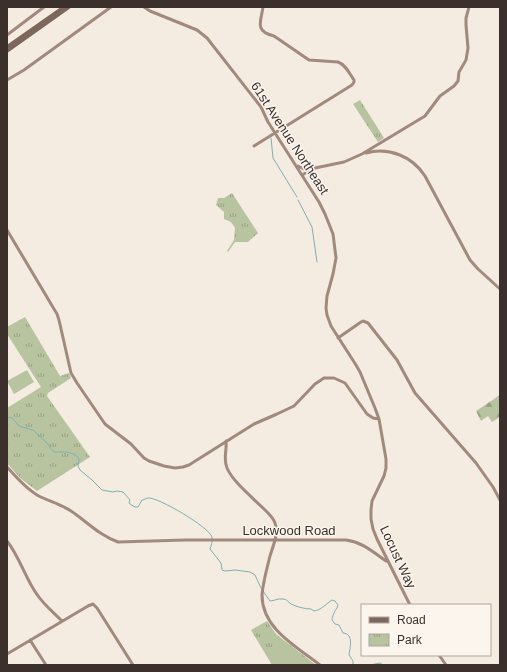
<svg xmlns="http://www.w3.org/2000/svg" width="507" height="672" font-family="Arial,sans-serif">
<defs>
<pattern id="forest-firs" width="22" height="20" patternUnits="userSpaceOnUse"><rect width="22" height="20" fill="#b8c4a0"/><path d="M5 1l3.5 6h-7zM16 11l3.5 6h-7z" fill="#97a083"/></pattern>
<pattern id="park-tufts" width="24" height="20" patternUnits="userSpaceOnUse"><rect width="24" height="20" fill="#b8c4a0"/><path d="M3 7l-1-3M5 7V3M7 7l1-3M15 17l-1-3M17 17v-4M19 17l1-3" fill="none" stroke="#97a083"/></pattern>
</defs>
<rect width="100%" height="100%" fill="#f4ebe1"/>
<!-- forest -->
<path fill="url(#forest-firs)" d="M500 395V417L492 422 488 416 481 421 476 411Z"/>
<!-- park -->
<path fill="url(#park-tufts)" d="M360 100 384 138 378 142 353 104Z
M232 193 258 233 248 242H235L228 252 227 251 234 240 235 228 231 222 224 219V212L216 205 218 198H224Z
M25 317 60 376 69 373 71 378 48 393 47 396 90 457 37 491 20 478 7 463V408L41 387 7 334V327Z
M267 621 276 634 281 638 316 665H272L251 630Z"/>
<!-- pitch -->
<path fill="#b8c4a0" d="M27 370 34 382 14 394 7 381Z
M280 647 302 663 301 665H281L273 658Z"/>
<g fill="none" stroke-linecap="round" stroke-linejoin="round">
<!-- stream -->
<path stroke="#7fb0b2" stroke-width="1" d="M271 138 273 158 297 197
M298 200 312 227 317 262
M7 417 12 418 19 426 33 430 47 443 52 450 55 452H67L74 454 78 457 79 460 78 466 80 470 92 480 102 490 113 492 117 491 123 492 130 500 129 502 130 504 135 507H138L142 500C144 500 146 498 148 498 158 497 209 527 212 537 213 541 211 546 210 549L221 563 222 570 225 571 235 570 250 572 255 575 261 588
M263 591 270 601C274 601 278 598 283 599 287 599 288 602 291 604 297 607 305 609 311 609L314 611C321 610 326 604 332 600L335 601 338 605 337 608C335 610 332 617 332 620L335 624 339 625 343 633C354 634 350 647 349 655L353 661V665
M370 665 380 663 383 665"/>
<!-- secondary -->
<path stroke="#a18a7d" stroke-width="3" d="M144 7 150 11 197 30 207 38 261 107 268 122 319 202 325 214 333 234 336 258 333 274 327 296 326 308 327 315 331 326 356 365 360 372 375 408 379 419 386 459V468L384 476 372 501 371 510V519L373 529 377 539 410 605
M7 35 44 7
M7 80 24 70 111 7
M254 146 352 85 354 82V80C349 73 346 65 338 62L309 60 274 36C254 31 261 22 263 7
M366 153C389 147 412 156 425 176L470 260 478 269 500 289
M298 166 304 169 311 170
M302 175 315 168 344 162 362 154 425 116 440 96 454 86 458 81 459 72 466 60 468 48 466 25V18L469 7
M7 230 57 314 59 320 71 373 77 383 105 424 131 444 144 458 149 461 164 466 175 468 183 467 189 465 254 424 277 414 294 406 315 384 324 378H334L345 383 367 414 373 418 379 419
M338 338 361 322 363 321 368 323 397 360 415 393 476 463 493 487 500 500
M226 441C227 451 223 459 227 468 233 482 253 498 264 509 268 513 273 517 275 523 279 533 273 546 270 556 267 568 263 582 262 595 262 629 297 647 320 665
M7 467C16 477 25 488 37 495 48 501 60 504 71 511 86 521 100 536 118 542L185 540H346C362 542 373 552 386 561H388
M7 541C19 556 25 577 36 593 43 604 53 612 62 621
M30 640 46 665
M7 654 88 606 93 604 97 608 133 665
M439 655 446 665"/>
<!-- primary -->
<path stroke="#7d675c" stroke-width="3.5" d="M7 47 64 7
M7 51 69 7"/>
</g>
<g text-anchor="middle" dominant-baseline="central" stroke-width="3" stroke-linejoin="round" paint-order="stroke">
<!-- street labels -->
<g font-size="13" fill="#3b302b" stroke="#fbf5ee">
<text transform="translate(290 138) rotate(57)">61st Avenue Northeast</text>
<text x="289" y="530">Lockwood Road</text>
<text transform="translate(398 557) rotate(65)">Locust Way</text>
</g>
</g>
<!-- border -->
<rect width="507" height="672" fill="none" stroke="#3b302b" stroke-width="16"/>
<!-- legend -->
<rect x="361" y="604" width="130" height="52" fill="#fbf5ee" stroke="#aea6a0"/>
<rect x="369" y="617" width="20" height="6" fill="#7d675c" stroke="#aea6a0"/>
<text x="397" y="624" font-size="12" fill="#3b302b">Road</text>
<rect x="369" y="634" width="20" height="12" fill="url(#park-tufts)" stroke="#aea6a0"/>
<text x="397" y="644" font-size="12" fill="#3b302b">Park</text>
</svg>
